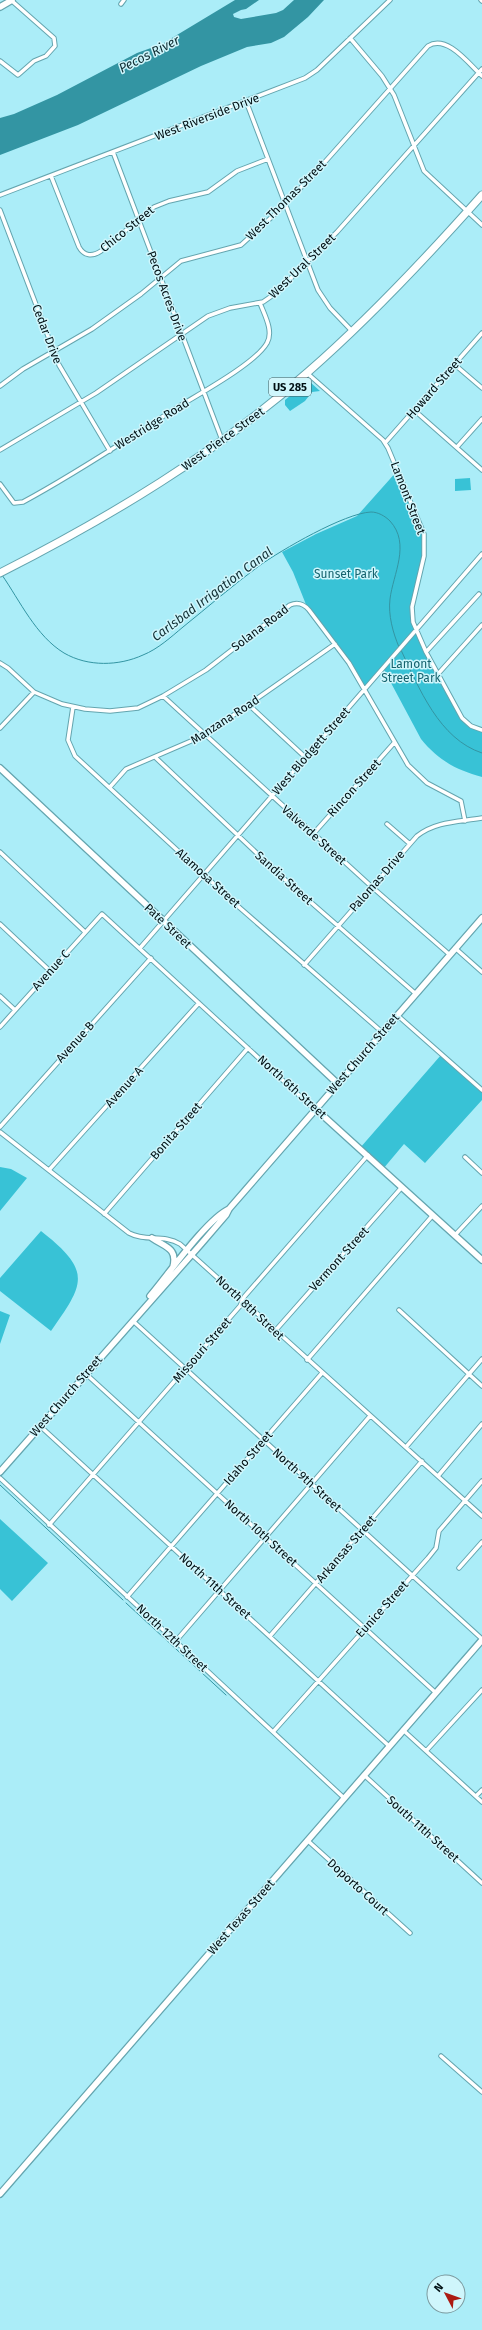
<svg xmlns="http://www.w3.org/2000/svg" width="482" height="2330" font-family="'Fira Sans',sans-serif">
<rect width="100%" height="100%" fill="#abedf8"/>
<!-- green -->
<path fill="#38c2d6" d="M307 382H310L320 391 312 392 305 401 290 411 285 405V400Z
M398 470 422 527 425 548 412 607 416 629 465 722 482 730V777C456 770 438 760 421 739L383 668 363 689 349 663 307 607 293 572 282 552 316 534 357 516Z
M470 478 471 490 455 491V479Z
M441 1055 482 1090V1100L425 1163 404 1144 383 1169 360 1148Z
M0 1167 11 1169 27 1178 0 1211Z
M41 1231C92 1271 85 1283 51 1331L0 1291V1278Z
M0 1311 10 1315 0 1344Z
M0 1519 48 1563 12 1601 0 1589Z"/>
<!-- water -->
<path fill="#3395a3" d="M235 0H259L246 9 241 10 233 14 234 17 241 19 276 13 283 10 294 0H324L308 17 284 37 271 43 247 47 201 66 78 125 0 155V118L14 114 57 95 137 53 162 44Z"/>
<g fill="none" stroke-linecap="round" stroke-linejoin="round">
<!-- stream -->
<path stroke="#3395a3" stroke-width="1" d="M2 575C20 601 36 636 64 653 88 667 119 666 143 655 158 649 171 637 183 627 208 607 233 585 259 566 281 550 345 513 371 512 378 512 385 516 390 521 411 544 393 574 390 599 388 615 393 633 399 647
M401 650C419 688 439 739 482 753
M0 1485 123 1600
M126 1603 226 1695"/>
<defs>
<path id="street" d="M481 0 482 1
M121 4 124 0
M350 38 382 76 394 95 424 171 482 225
M0 61 18 75 34 61 46 56 55 46 54 38 12 1
M246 101 318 290 330 308 352 331
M113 152 222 440
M51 176 79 247C84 256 92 257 101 251L154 207 169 201 208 192 237 171 268 159
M0 195 305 78 317 70 390 0
M0 210 59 365 110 451
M454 364 482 388
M307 373 383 440 388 448 424 534V556L412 607 413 622 426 652 462 718 471 726 482 730
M0 386 23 369 92 329 141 294 181 261 241 245 274 215 316 172 428 46C447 34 469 64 482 76
M414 410 482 470
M385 443 482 333
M457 447 482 419
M0 450 96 393 208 316 230 308 263 302 276 293 337 232 482 69
M0 484 14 503 23 502C77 473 127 439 178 407 199 394 256 363 267 343 274 331 264 314 260 303
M426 652 479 594
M0 663 8 668 34 692 62 704 85 709 110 711 138 708 163 696 206 670 290 605C297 602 304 604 309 610L349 663 408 765 427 783 461 801 465 821
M438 674 482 625
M163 696 372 887 450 955
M249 705 305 757
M73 707 68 740 75 756 240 908 382 1032
M0 728 34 692
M156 758 282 877 416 994
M110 787 126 769 205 735 335 644
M387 824 410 844
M314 833 394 743
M0 852 85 932
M0 924 50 971
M140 948 482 554
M455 948 482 972
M304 965 417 836C436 821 459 822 482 818
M0 996 15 1010
M397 1015 482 1090
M0 1027 102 914 314 1109
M0 1127 151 958
M0 1132 129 1233C145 1242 164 1234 180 1244L482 1516
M465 1157 482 1173
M49 1170 199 1003
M104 1214 248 1048
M455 1235 482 1206
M399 1310 482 1386
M133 1321 482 1639
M275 1331 402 1187
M307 1360 433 1215
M86 1374 436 1693
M40 1426 389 1746
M406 1447 482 1359
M438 1476 482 1424
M0 1478 344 1798
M49 1525 240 1306 244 1297 368 1155
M459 1568 482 1542
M127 1597 322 1373
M270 1636 422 1461
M175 1642 370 1416
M403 1730 482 1802
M273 1732 428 1558 436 1548 439 1531 482 1481
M426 1751 482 1690
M364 1775 482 1883
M476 1796 482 1790
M307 1840 410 1933
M441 2056 482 2092"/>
<path id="secondary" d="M0 7 12 0
M0 768 337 1083
M314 1109 319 1112 482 1260
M152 1238C165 1247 178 1248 173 1267
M150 1296C168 1275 206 1220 229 1209
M0 1472 201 1244 226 1215 229 1209 482 918
M0 2194 482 1640"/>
<path id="highway" d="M0 573C110 517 215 454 308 372 371 317 427 257 482 195"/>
</defs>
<!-- street casing -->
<use href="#street" stroke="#64a5af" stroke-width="5.5"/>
<!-- secondary casing -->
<use href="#secondary" stroke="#64a5af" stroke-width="8"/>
<!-- highway casing -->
<use href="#highway" stroke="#64a5af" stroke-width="9"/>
<!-- street -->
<use href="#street" stroke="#fff" stroke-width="3.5"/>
<!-- secondary -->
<use href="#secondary" stroke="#fff" stroke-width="5.5"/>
<!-- highway -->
<use href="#highway" stroke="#fff" stroke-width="7"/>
</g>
<g text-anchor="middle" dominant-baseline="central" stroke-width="3" stroke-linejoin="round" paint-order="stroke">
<!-- shield labels -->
<rect fill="#cff6fc" stroke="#3e5459" stroke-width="1" x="269" y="378" width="42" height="18" rx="3"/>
<g font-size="11" font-weight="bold" fill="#000f13">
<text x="290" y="387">US 285</text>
</g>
<!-- street labels -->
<g font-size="12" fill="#000f13" stroke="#cff6fc">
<text transform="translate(207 117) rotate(-21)">West Riverside Drive</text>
<text transform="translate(286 200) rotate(-45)">West Thomas Street</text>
<text transform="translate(127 229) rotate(-39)">Chico Street</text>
<text transform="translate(302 266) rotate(-44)">West Ural Street</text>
<text transform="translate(167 296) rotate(70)">Pecos Acres Drive</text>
<text transform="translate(47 334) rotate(69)">Cedar Drive</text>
<text transform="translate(434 388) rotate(-49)">Howard Street</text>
<text transform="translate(152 424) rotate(-32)">Westridge Road</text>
<text transform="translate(223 439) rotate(-36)">West Pierce Street</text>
<text transform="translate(408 498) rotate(69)">Lamont Street</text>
<text transform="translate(260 628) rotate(-37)">Solana Road</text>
<text transform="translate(225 720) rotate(-33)">Manzana Road</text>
<text transform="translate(311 751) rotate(-49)">West Blodgett Street</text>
<text transform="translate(354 788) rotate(-48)">Rincon Street</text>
<text transform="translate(314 835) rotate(42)">Valverde Street</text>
<text transform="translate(208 878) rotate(42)">Alamosa Street</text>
<text transform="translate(284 878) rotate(42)">Sandia Street</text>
<text transform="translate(377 881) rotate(-49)">Palomas Drive</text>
<text transform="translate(168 926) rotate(43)">Pate Street</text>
<text transform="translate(51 970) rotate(-48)">Avenue C</text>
<text transform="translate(75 1042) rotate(-48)">Avenue B</text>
<text transform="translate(363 1054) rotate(-49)">West Church Street</text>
<text transform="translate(124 1087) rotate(-48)">Avenue A</text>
<text transform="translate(292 1087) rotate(42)">North 6th Street</text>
<text transform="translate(176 1131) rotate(-49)">Bonita Street</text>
<text transform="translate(339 1259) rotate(-48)">Vermont Street</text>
<text transform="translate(250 1308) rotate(43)">North 8th Street</text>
<text transform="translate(202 1350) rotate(-49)">Missouri Street</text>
<text transform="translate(66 1396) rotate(-49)">West Church Street</text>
<text transform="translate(248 1458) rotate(-49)">Idaho Street</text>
<text transform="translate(307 1480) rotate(42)">North 9th Street</text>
<text transform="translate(261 1533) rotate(42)">North 10th Street</text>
<text transform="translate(346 1549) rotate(-49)">Arkansas Street</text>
<text transform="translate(215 1586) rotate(42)">North 11th Street</text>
<text transform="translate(382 1609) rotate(-48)">Eunice Street</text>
<text transform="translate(172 1638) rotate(43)">North 12th Street</text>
<text transform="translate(423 1829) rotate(42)">South 11th Street</text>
<text transform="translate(358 1887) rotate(42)">Doporto Court</text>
<text transform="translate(241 1917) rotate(-49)">West Texas Street</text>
</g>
<!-- park labels -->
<g font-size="12" fill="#15636e" stroke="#cff6fc">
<text x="346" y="574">Sunset Park</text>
<text x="411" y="664">Lamont<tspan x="411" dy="14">Street Park</tspan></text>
</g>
<!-- water labels -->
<g font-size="13" font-style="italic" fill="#102e33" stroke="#cff6fc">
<text transform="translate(149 54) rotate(-27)">Pecos River</text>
<text transform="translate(212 594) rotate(-37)">Carlsbad Irrigation Canal</text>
</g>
</g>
<!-- north arrow -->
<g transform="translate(446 2294) rotate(311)"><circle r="19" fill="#cff6fc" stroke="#7c9a9f"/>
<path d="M0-3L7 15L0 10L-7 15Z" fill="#ac1b13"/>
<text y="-6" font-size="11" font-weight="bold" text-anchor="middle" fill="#000f13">N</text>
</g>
</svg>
